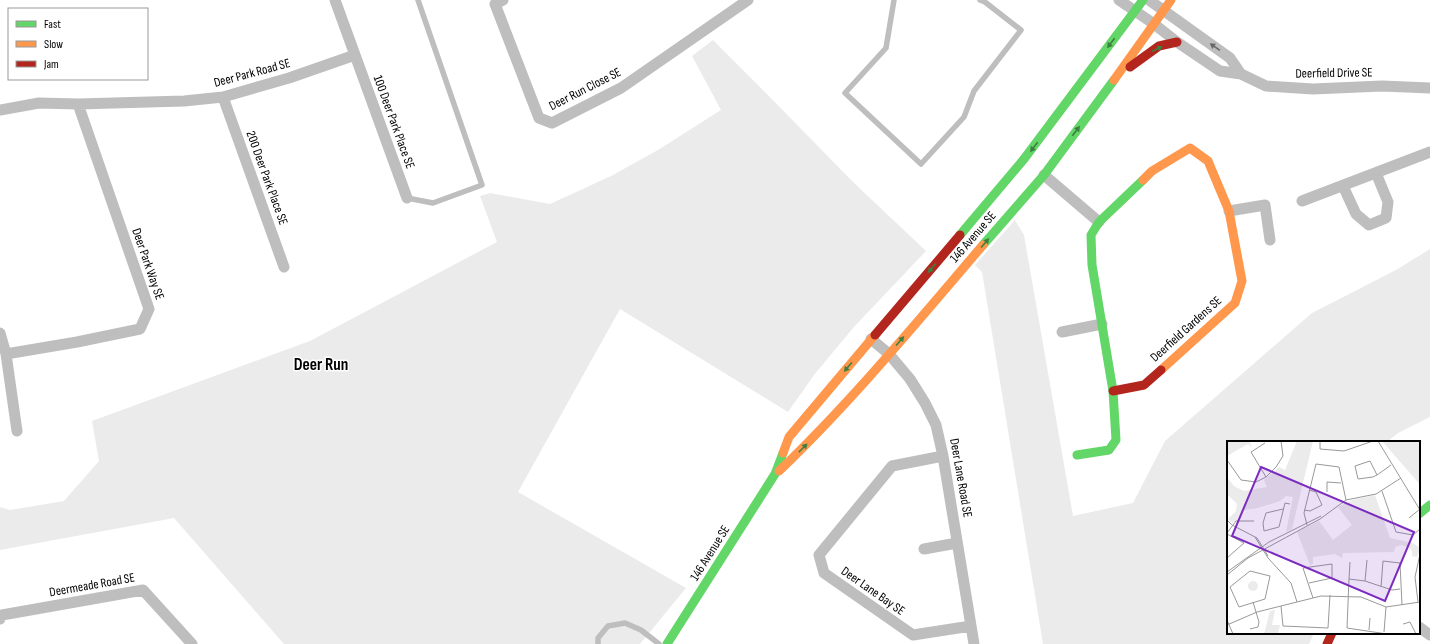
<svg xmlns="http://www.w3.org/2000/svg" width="1430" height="644" font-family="'Sofia Sans Condensed',sans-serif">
<rect width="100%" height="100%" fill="#fff"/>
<!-- park -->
<path fill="#ebebeb" d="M713 40 758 85 854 183 926 251 853 328 814 375 788 412 620 309 518 492 686 588 640 644H284L174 518 0 550V507L10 510 64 501 99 461 92 421 310 341 497 242 480 196 490 193 550 204 611 176 658 150 721 110 692 56Z
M1015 220 1024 235 1073 516 1133 503 1165 441 1312 313 1396 270 1430 249V417L1398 433 1387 442H1228V633H1314L1309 644H1043L982 272 975 265Z"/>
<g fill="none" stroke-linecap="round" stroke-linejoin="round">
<!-- lane -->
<path stroke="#bebebe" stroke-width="5.5" d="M894 0 886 48 845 93 921 164 964 117 974 91 1021 30 985 2 980 0
M407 198 433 203 482 185 418 0
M598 644V638L608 626 625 623 641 630 659 644"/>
<!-- street -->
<path stroke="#bebebe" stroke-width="11" d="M503 0 495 4 539 118 552 123 621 88 748 0
M1119 0 1154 24 1177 42 1220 71 1241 74 1266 86 1313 89 1382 86 1430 88
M1149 0 1230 58 1241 74
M355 55 407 198
M223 97 284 267
M0 110 39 103 78 104 184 101 223 97 289 78 355 55 335 0
M1044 175 1099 222
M1343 186 1356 214 1369 225 1386 218 1388 202 1376 173
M1302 201 1430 152
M1229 211 1265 205 1270 240
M1062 332 1102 324
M0 333 6 354 77 342 140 329 149 309 78 104
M871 339 889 354 910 379 925 403 936 425 943 456 974 644
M6 354 17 431
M943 456 892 466 819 555 824 573 913 635 971 626
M924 549 957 543
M0 619 2 615 143 590 192 644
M1419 627 1430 635"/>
<!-- fast -->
<path stroke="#63d668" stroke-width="9" d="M960 235 1024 159 1143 0
M983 245 1044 175 1114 80
M1077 455 1109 450 1116 440 1113 391 1092 265 1091 235 1099 222 1143 180
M1419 514 1430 505
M667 644 775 474 783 453"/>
<!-- slow -->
<path stroke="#ff974d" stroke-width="9" d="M1114 80 1171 0
M1143 180 1152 171 1190 148 1208 161 1229 211 1242 281 1235 303 1161 370
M783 453 789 437 875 335
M779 471C852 401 917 322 983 245"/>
<!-- jam -->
<path stroke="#b3261e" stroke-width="9" d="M1130 67 1159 46 1177 42
M875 335 960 235
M1113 391 1144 385 1161 370
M1327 644 1332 633"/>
</g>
<!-- one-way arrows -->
<defs><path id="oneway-solid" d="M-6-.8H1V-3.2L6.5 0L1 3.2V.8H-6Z"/></defs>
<g fill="#3b803e">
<use href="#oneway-solid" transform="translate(1111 43) rotate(127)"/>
<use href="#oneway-solid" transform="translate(1157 49) rotate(-26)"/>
<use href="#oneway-solid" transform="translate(1076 131) rotate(-53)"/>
<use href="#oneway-solid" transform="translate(1034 147) rotate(127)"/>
<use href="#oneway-solid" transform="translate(985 243) rotate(-49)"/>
<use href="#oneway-solid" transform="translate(932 268) rotate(130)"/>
<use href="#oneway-solid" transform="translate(900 341) rotate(-49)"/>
<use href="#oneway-solid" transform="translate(848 367) rotate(130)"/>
<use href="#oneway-solid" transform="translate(803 448) rotate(-45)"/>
</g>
<use fill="#686868" href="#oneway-solid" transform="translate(1215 47) rotate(-145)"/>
<g text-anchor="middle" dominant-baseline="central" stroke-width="3" stroke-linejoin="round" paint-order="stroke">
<!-- street labels -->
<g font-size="13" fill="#000" stroke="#fff">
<text transform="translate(252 73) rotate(-15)">Deer Park Road SE</text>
<text transform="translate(1334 73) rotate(-1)">Deerfield Drive SE</text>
<text transform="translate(585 89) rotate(-27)">Deer Run Close SE</text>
<text transform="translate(394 122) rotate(70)">100 Deer Park Place SE</text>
<text transform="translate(267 178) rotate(70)">200 Deer Park Place SE</text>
<text transform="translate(973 237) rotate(-49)">146 Avenue SE</text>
<text transform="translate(148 264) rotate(71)">Deer Park Way SE</text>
<text transform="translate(1186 329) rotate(-42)">Deerfield Gardens SE</text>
<text transform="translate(961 478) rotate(80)">Deer Lane Road SE</text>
<text transform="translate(710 553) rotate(-58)">146 Avenue SE</text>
<text transform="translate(92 585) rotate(-10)">Deermeade Road SE</text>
<text transform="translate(873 591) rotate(35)">Deer Lane Bay SE</text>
</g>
<!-- district labels -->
<g font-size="17" font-weight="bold" fill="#000" stroke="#fff">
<text x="321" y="365">Deer Run</text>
</g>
</g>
<!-- overview -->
<g transform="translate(1227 441)">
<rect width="193" height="193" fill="#fff"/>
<path d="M0 0H22L25 7 21 3 0 15ZM70 0H86L65 88 59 91 66 56 59 55 53 60 31 67 16 69 12 78 5 82 1 78 9 70 10 63 0 53V36L7 45 17 50 40 46 37 39 52 26 58 29ZM155 0H193V44L189 39ZM148 54 163 97 186 102 193 107 190 116 185 115V110L181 106 174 104 168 106 167 111 116 112 115 117 108 113 86 116V123L83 124 70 91 92 80 106 99 125 84 111 66 125 59ZM21 145a5 5 0 1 1 10 0a5 5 0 1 1-10 0ZM48 169 45 184H53L51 193H37L43 170Z" fill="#ebebeb"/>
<path fill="none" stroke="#999" stroke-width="1" d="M93 0V8L117 10 146 0M151 0 193 69M38 2 24 11 39 36M0 19 14 39 29 41 39 36 49 26 56 15 54 0M150 34 143 20 128 25 131 38 146 36 150 34 164 24M155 50 169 91 186 94 193 88M100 51V41L114 42M56 68 39 72 36 82 37 90 52 86 58 62 63 63M77 69 83 70 95 64 89 51 82 49M182 77 193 68M0 79 5 84 30 97 41 115M80 84 77 72 89 23 112 26 119 59M0 92 9 80H27M0 93 17 102 0 117M28 96 41 117 64 142 70 161M23 130 43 135 38 158 12 166 3 146ZM0 131 42 101 94 75M0 134 21 117 93 78 119 59 149 53 174 37M122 138 123 121M138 140 140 119M82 142 105 137V123L76 127 86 157M154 146 156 120 173 122 175 164M191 161 188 136 193 113M54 165 56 185 101 187 103 154M0 179 6 193M176 183 183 181 189 193M0 184 30 171 94 155 134 156 159 166 193 161M23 188 31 186 32 181 26 161M142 189 143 177M157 191 159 166M160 193 120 187 122 138 138 140 165 149 173 148"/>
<path fill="#7b2cbf" fill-opacity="0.15" stroke="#7b2cbf" stroke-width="2" d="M34 26 187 91 158 160 5 95Z"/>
<rect width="193" height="193" fill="none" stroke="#000" stroke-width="2"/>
</g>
<!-- legend -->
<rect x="8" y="8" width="140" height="72" fill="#ffffff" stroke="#999999"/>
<rect x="16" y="21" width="20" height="6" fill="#63d668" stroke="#999999"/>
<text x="44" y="28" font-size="12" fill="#000000">Fast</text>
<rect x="16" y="41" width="20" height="6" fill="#ff974d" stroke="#999999"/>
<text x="44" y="48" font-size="12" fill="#000000">Slow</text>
<rect x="16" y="61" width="20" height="6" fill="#b3261e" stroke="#999999"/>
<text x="44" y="68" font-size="12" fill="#000000">Jam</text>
</svg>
